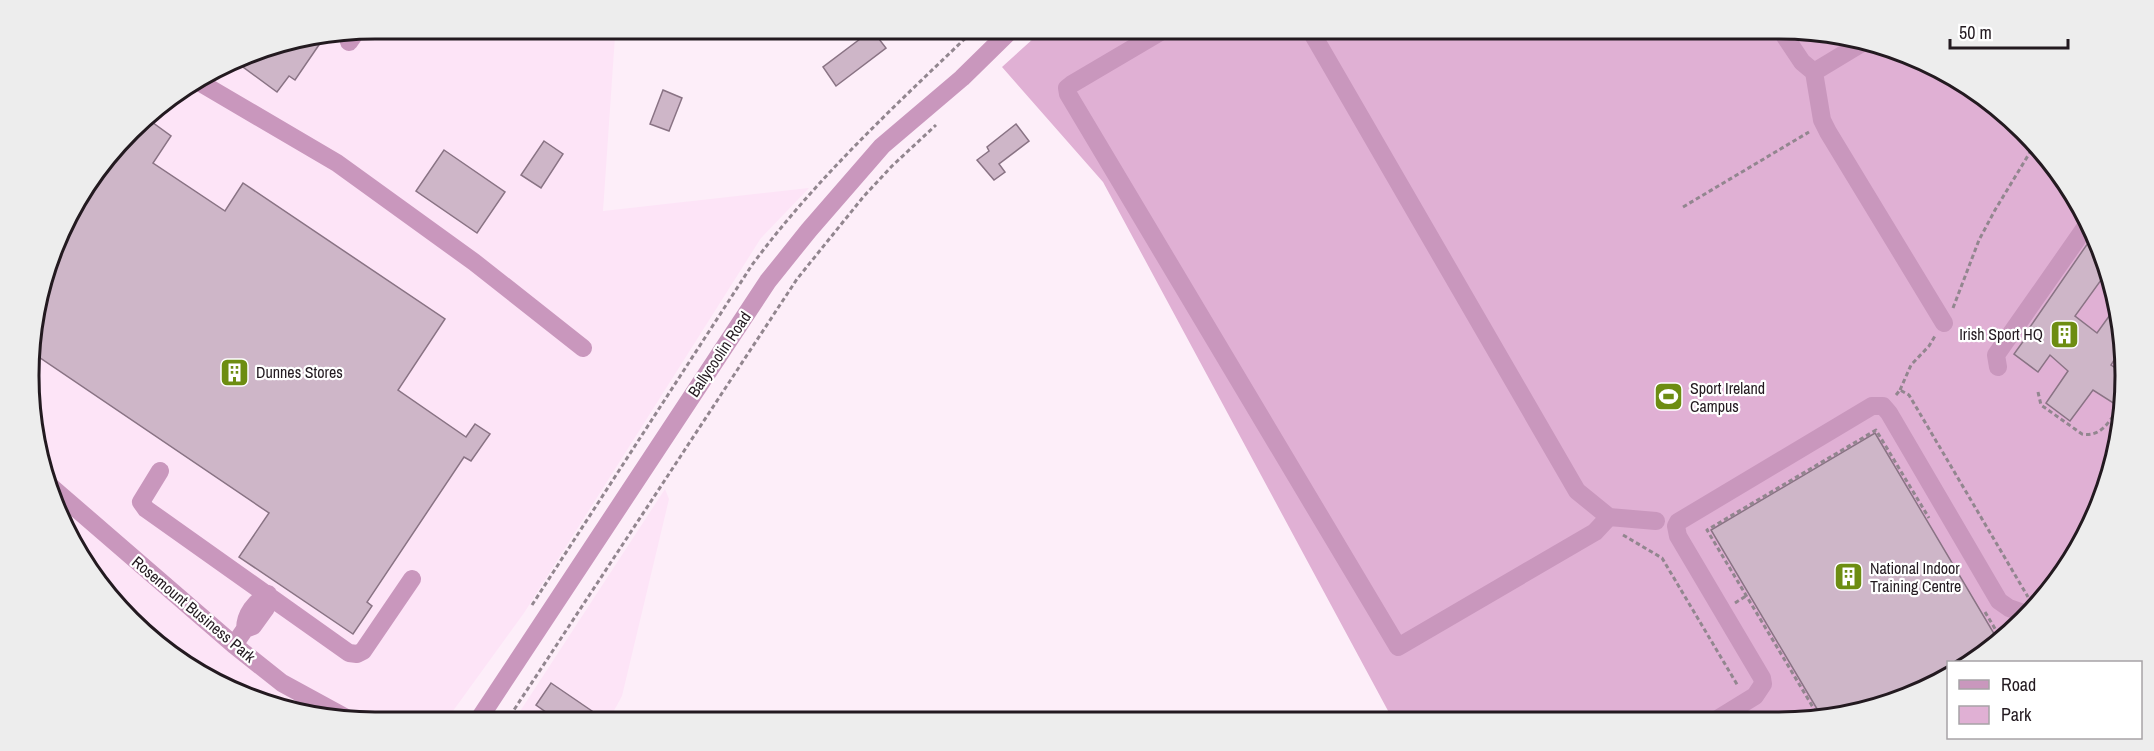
<svg xmlns="http://www.w3.org/2000/svg" width="2154" height="751" font-family="'Archivo Narrow',sans-serif">
<rect width="100%" height="100%" fill="#fdeef9"/>
<!-- built -->
<path fill="#fde4f7" d="M375 29H635L615 36 603 211 809 188 761 238 524 613 445 722H375L286 711 182 664 87 569 40 465 31 331 64 222 146 115 243 55Z
M665 489 669 499 622 696 610 718 608 722H513Z"/>
<!-- green -->
<path fill="#e0b0d4" d="M1045 28H1778L1868 40 1989 100 2079 202 2122 330 2114 465 2079 549 2008 636 1968 662H1948V676L1932 687 1824 719 1393 720 1103 182 1002 67Z"/>
<!-- building -->
<path fill="#ceb6c8" stroke="#897384" stroke-width="1.5" d="M872 30 886 48 836 86 823 67Z
M323 39 295 80 289 76 277 92 243 67 253 53Z
M663 90 682 98 669 131 650 124Z
M145 117 171 136 153 163 225 211 243 183 445 319 398 390 466 437 475 424 490 434 471 461 464 457 367 602 372 606 353 634 239 557 269 513 33 353 31 331 64 222Z
M1016 124 1029 141 999 164 1005 172 994 180 977 160 989 151 987 147Z
M544 141 563 154 541 188 521 175Z
M444 150 505 192 477 233 416 191Z
M2088 243 2094 248 2104 276 2075 316 2097 333 2115 308 2122 330 2121 349 2111 365 2120 371 2118 406 2093 390 2070 421 2046 403 2068 371 2050 355 2038 372 2014 354 2032 329 2030 327Z
M1875 433 1999 642 1968 663H1948V676L1932 687 1823 719 1711 530Z
M551 683 608 722H560L536 705Z"/>
<g fill="none" stroke-linecap="round" stroke-linejoin="round">
<!-- path -->
<path stroke="#92868f" stroke-width="3" stroke-dasharray="4.5 3" stroke-linecap="butt" d="M1028 38 1037 28
M1683 207 1809 132
M1953 308 1979 240 1995 210 2032 149
M2114 366H2120
M1900 390 1911 365 1929 346 1935 336
M2038 392 2041 405 2082 434C2100 437 2108 424 2117 410
M1896 395 1900 390 1909 395 2028 597
M1623 535 1662 558 1738 686
M1735 603 1746 596
M532 605 752 265C817 177 897 104 976 28
M1985 612 1997 632 2007 626
M1820 719 1707 530 1876 430 1929 518
M455 722 461 714
M506 722 797 279 864 196 892 166 936 125"/>
<!-- minor -->
<path stroke="#c997bd" stroke-width="18" d="M1167 28 1072 84 1067 88 1068 94 1398 647 1595 532 1609 517
M1309 28 1577 491 1609 517 1656 521
M1780 29 1802 62 1814 72 1822 120 1828 132 1944 323
M349 42 356 32
M1814 72 1867 40
M199 82 337 163 474 262 583 348
M1998 367 1996 355 2087 225
M160 471 141 502 146 509 349 653 357 654 363 651 412 579
M49 485 234 645 282 683 348 719
M234 645 245 629 253 626 266 608 268 594C255 602 245 614 245 629
M1716 720 1755 696 1763 684 1762 678 1678 536 1676 526 1678 522 1872 406H1883L1889 413 1999 601 2009 608 2026 614
M477 722 768 281 809 230 882 146 962 78 1013 28"/>
</g>
<!-- icons -->
<defs>
<symbol id="building-square" viewBox="-11 -11 22 22"><rect x="-9" y="-9" width="18" height="18" rx="4" fill="#6d8d12" stroke="#fff"/><path d="M-4-6H4V6H1V3H-1V6H-4ZM-2.5-4.3h1.7v1.8h-1.7ZM.8-4.3h1.7v1.8H.8ZM-2.5-1h1.7V.8h-1.7ZM.8-1h1.7V.8H.8Z" fill="#fff"/></symbol>
<symbol id="stadium-square" viewBox="-11 -11 22 22"><rect x="-9" y="-9" width="18" height="18" rx="4" fill="#6d8d12" stroke="#fff"/><path d="M0-5a6.5 5 0 1 0 0 10a6.5 5 0 1 0 0-10ZM-3.5-1.8h7v3.6h-7Z" fill="#fff"/></symbol>
</defs>
<g fill-rule="evenodd">
<use href="#building-square" x="2048" y="318" width="33" height="33"/>
<use href="#building-square" x="218" y="356" width="33" height="33"/>
<use href="#stadium-square" x="1652" y="380" width="33" height="33"/>
<use href="#building-square" x="1832" y="560" width="33" height="33"/>
</g>
<g text-anchor="middle" dominant-baseline="central" stroke-width="4.5" stroke-linejoin="round" paint-order="stroke">
<!-- poi labels -->
<g font-size="16" fill="#231a20" stroke="#fff" text-anchor="start">
<text x="2043" y="334" text-anchor="end">Irish Sport HQ</text>
<text x="256" y="372">Dunnes Stores</text>
<text x="1690" y="388">Sport Ireland<tspan x="1690" dy="18">Campus</tspan></text>
<text x="1870" y="568">National Indoor<tspan x="1870" dy="18">Training Centre</tspan></text>
</g>
<!-- street labels -->
<g font-size="16" fill="#231a20" stroke="#fff">
<text transform="translate(719 354) rotate(-56)">Ballycoolin Road</text>
<text transform="translate(194 609) rotate(40)">Rosemount Business Park</text>
</g>
</g>
<!-- crop -->
<path d="M0 0H2154V751H0ZM375 39H1779A336 336 0 0 1 2115 375V376A336 336 0 0 1 1779 712H375A336 336 0 0 1 39 376V375A336 336 0 0 1 375 39Z" fill="#ededed" fill-rule="evenodd"/>
<path fill="none" stroke="#231a20" stroke-width="3" d="M375 39H1779A336 336 0 0 1 2115 375V376A336 336 0 0 1 1779 712H375A336 336 0 0 1 39 376V375A336 336 0 0 1 375 39Z"/>
<!-- legend -->
<rect x="1947" y="661" width="195" height="78" fill="#ffffff" stroke="#a7a3a6" stroke-width="1.5"/>
<rect x="1959" y="680" width="30" height="9" fill="#c997bd" stroke="#a7a3a6" stroke-width="1.5"/>
<text x="2001" y="691" font-size="18" fill="#231a20">Road</text>
<rect x="1959" y="706" width="30" height="18" fill="#e0b0d4" stroke="#a7a3a6" stroke-width="1.5"/>
<text x="2001" y="721" font-size="18" fill="#231a20">Park</text>
<!-- scale -->
<path d="M1950 39v9h118v-9" fill="none" stroke="#231a20" stroke-width="3"/>
<text x="1959" y="39" font-size="18" fill="#231a20" stroke="#ffffff" stroke-width="4.5" paint-order="stroke">50 m</text>
</svg>
